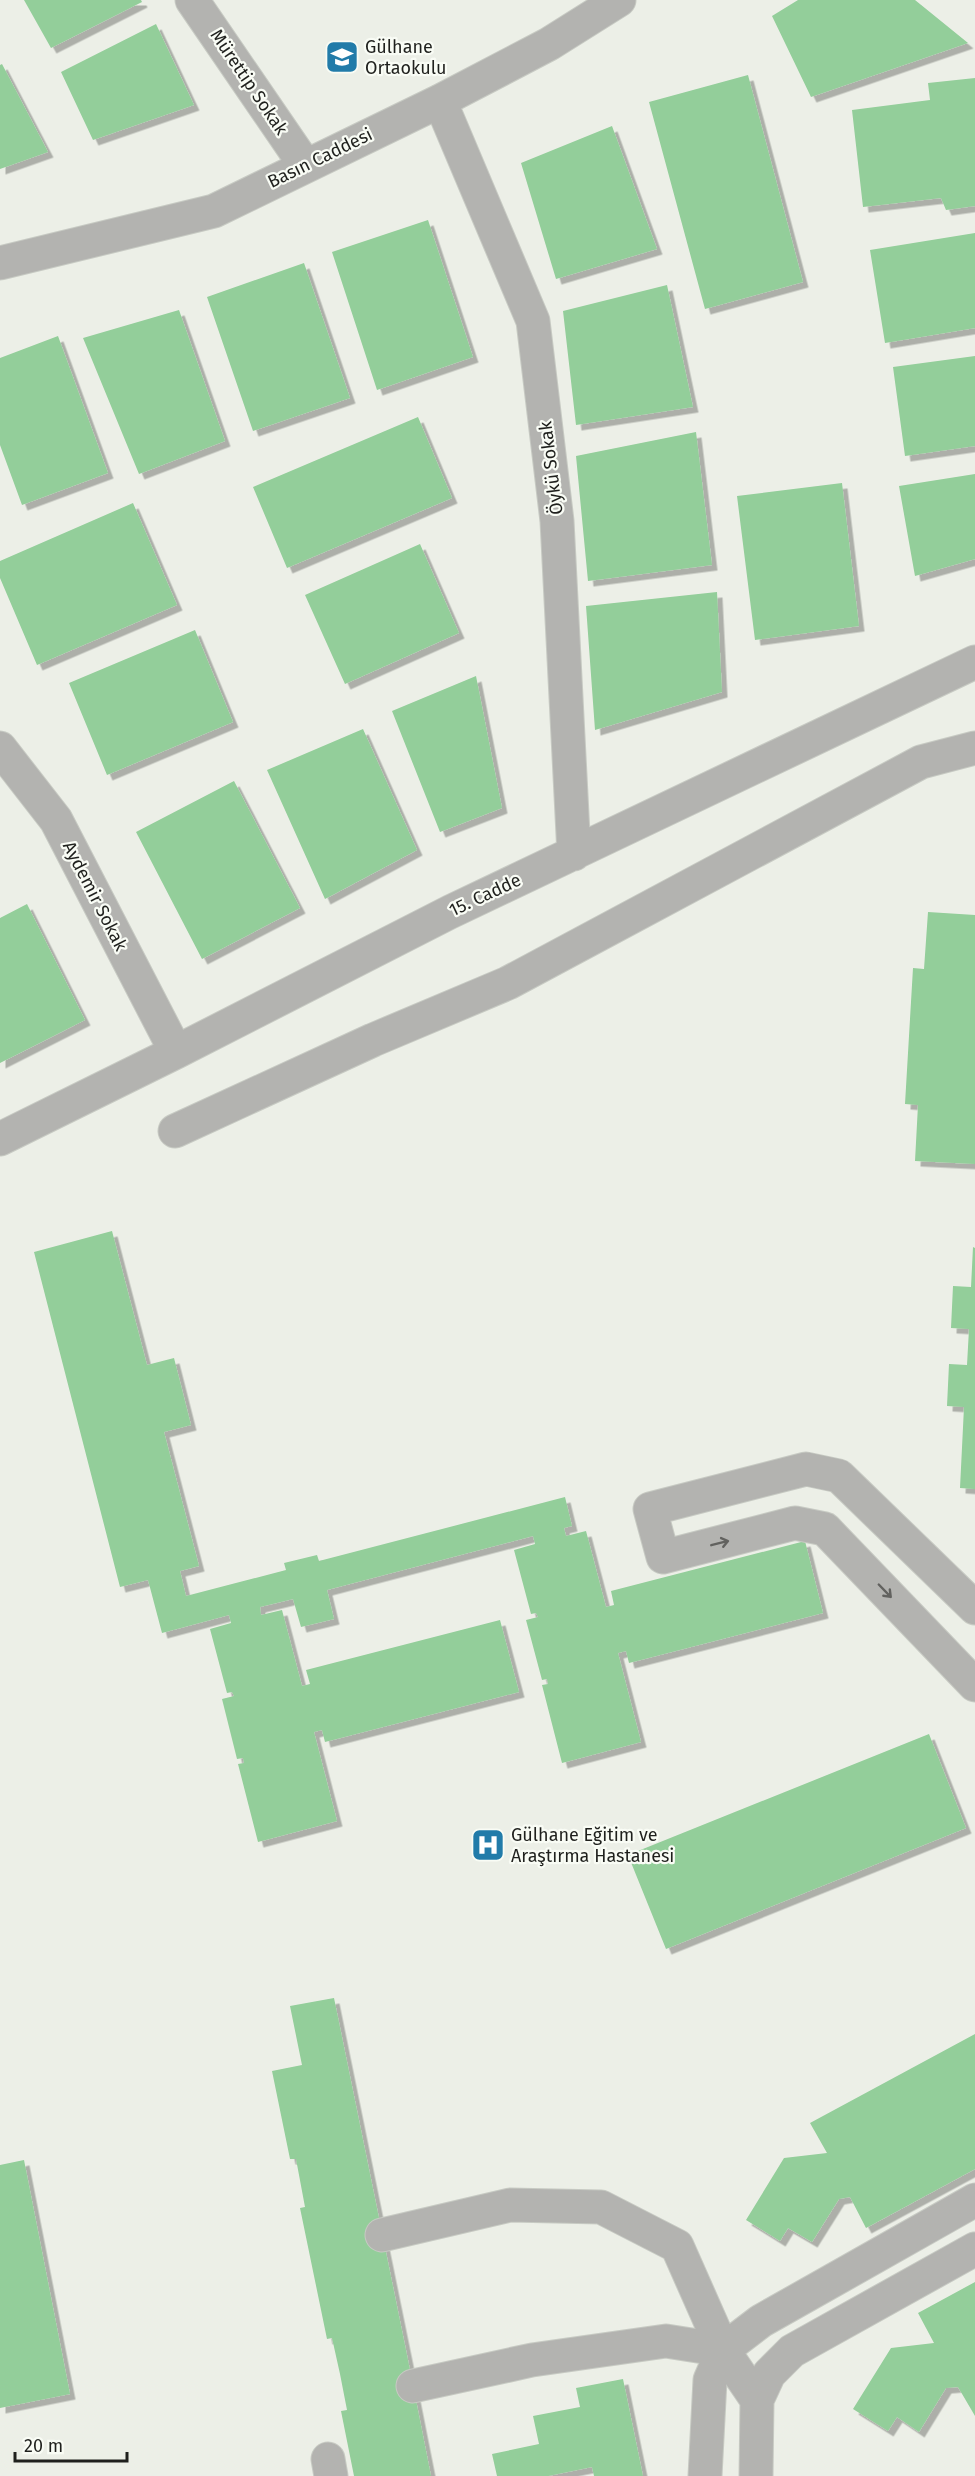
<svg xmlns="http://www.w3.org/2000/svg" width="975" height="2476" font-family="'Fira Sans',sans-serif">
<defs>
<filter id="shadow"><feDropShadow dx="5.5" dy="5.5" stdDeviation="0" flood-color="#0004"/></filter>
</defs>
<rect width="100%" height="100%" fill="#ecefe7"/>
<!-- building -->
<path fill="#93ce9a" filter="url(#shadow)" d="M24 0H141L142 2 51 48Z
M798 0H915L968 43 811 97 772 16Z
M156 24 194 105 93 140 61 72Z
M2 64 48 152 0 169V65Z
M748 75 803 282 705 309 649 102Z
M975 78V206L946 210 941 198 863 207 852 110 930 100 928 83Z
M612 126 657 249 556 279 521 163Z
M428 220 473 357 377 390 332 252Z
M975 233V328L885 343 870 250Z
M304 263 350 398 253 431 207 297Z
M667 285 693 407 576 425 563 311Z
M179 310 225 441 139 474 83 338Z
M58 336 108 473 22 505 0 445V358Z
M975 356V446L905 456 893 367Z
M418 417 452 498 287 568 253 487Z
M696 432 712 565 588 581 576 456Z
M975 474V559L915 576 899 486Z
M842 483 859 626 755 640 737 496Z
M133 503 177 605 37 665 0 578V561Z
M420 544 459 633 345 684 305 595Z
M717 592 722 692 595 730 586 606Z
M195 630 233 722 107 775 69 683Z
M476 676 502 808 440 832 392 711Z
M363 729 417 850 325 899 267 770Z
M234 781 300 908 202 959 136 832Z
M27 904 85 1020 0 1063V918Z
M928 912 975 915V1164L915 1161 918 1105 905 1104 913 968 924 969Z
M112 1231 147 1365 174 1358 191 1425 164 1432 199 1566 180 1571 186 1596 286 1570 284 1563 317 1555 319 1561 565 1497 572 1526 564 1528 566 1536 586 1531 606 1607 614 1605 611 1591 805 1541 823 1613 629 1663 626 1651 618 1653 641 1742 562 1763 542 1685 548 1684 547 1679 542 1680 526 1620 538 1617 536 1613 531 1614 514 1550 535 1544 533 1536 327 1590 334 1619 301 1627 293 1599 260 1607 261 1615 282 1610 302 1686 310 1684 306 1670 500 1620 519 1692 325 1742 322 1730 314 1732 337 1821 258 1842 238 1764 244 1763 243 1758 237 1759 222 1699 234 1696 232 1692 227 1693 210 1629 231 1623 229 1615 162 1633 148 1580 120 1587 34 1252Z
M973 1247 975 1248V1489L960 1488 964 1407 947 1406 949 1364 967 1365 969 1329 951 1328 953 1286 971 1287Z
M929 1734 966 1828 666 1949 628 1855Z
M334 1998 408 2360 431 2476H354L341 2411 347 2410 340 2374 332 2338 327 2339 300 2208 305 2207 296 2159H290L272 2071 302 2065 290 2006Z
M975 2034V2169L866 2228 850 2197 839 2199 812 2242 788 2228 780 2241 746 2220 784 2158 827 2153 810 2123Z
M24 2160 70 2394 0 2408V2165Z
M975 2282V2416L958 2387 946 2388 919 2432 897 2417 888 2431 853 2409 891 2348 934 2343 918 2313Z
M623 2379 643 2476H594L592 2467 548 2476H497L492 2454 539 2444 533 2416 580 2407 576 2388Z"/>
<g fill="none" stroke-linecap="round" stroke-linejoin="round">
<defs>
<path id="minor" d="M192 0 305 165
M440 101 533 321 557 521 574 854
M0 263 214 211 440 101 549 44 619 0
M0 748 56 820 176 1052
M175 1131 373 1040 508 983 921 762 975 748
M0 1139 176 1052 450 912 975 662
M975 1608 839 1476 806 1469 650 1509 663 1557 795 1523 825 1529 975 1685
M382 2235 510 2205 601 2207 677 2246 723 2350 757 2400
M413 2386 532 2360 666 2341 723 2350
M328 2459 331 2476
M705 2476 710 2380 723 2350 761 2321 975 2200
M756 2476 757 2400 769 2374 792 2351 975 2249"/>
</defs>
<!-- minor casing -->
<use href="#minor" stroke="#c7cac3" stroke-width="35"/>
<!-- minor -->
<use href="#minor" stroke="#b3b3b0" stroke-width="33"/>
</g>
<!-- one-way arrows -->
<defs><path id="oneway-shaft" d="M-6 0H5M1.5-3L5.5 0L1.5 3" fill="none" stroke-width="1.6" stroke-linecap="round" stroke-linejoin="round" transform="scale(1.5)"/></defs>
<g stroke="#62625f">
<use href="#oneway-shaft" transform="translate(720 1543) rotate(-14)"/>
<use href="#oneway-shaft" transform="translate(885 1591) rotate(46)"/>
</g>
<!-- icons -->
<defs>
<symbol id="school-square" viewBox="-11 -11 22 22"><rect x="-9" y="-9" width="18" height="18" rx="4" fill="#217ba9" stroke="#f9fcf5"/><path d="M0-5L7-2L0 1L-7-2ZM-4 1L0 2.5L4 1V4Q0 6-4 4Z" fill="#fff"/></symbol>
<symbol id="hospital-square" viewBox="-11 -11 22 22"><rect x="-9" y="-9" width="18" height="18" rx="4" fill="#217ba9" stroke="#f9fcf5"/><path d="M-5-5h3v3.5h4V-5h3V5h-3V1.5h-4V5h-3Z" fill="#fff"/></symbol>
</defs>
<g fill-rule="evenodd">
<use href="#school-square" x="323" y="38" width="38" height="38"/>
<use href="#hospital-square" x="469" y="1826" width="38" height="38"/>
</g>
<g text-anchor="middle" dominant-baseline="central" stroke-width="4.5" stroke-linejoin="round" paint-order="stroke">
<!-- poi labels -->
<g font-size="18" fill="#1f201d" stroke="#f9fcf5" text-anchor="start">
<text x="365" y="47">Gülhane<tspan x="365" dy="21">Ortaokulu</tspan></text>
<text x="511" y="1835">Gülhane Eğitim ve<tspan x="511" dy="21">Araştırma Hastanesi</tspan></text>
</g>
<!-- street labels -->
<g font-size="18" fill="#1f201d" stroke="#f9fcf5">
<text transform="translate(249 82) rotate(56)">Mürettip Sokak</text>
<text transform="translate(320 158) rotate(-26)">Basın Caddesi</text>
<text transform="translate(551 468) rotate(-97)">Öykü Sokak</text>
<text transform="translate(485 895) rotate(-25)">15. Cadde</text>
<text transform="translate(95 896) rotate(63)">Aydemir Sokak</text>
</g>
</g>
<!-- scale -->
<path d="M15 2452v9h112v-9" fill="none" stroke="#1f201d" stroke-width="3"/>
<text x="24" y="2452" font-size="18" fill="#1f201d" stroke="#f9fcf5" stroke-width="4.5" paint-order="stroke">20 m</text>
</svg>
